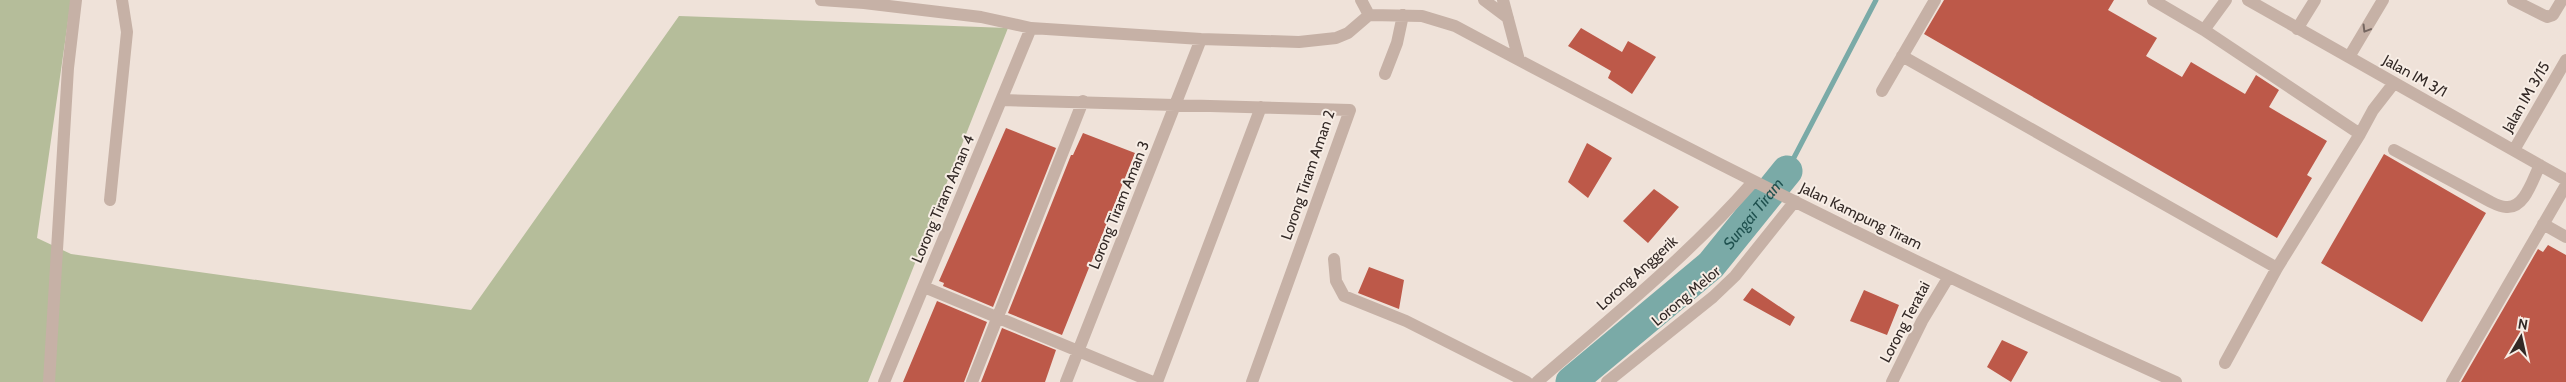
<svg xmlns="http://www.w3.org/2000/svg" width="2566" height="382" font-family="Cabin,sans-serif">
<rect width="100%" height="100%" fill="#efe2d9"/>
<!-- green -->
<path fill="#b5bd9a" d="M0 0H71L37 238 71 254 471 310 679 16 1008 28 868 382H0Z"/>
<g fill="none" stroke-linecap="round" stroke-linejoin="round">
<!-- stream -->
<path stroke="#7aaaa7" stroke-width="5" d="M1787 171 1876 0"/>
<!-- river -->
<path stroke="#7aaaa7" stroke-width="31" id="s1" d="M1571 382 1711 265 1787 171"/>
</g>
<!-- building -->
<path fill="#bd5949" d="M1944 0H2114L2108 10 2157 38 2146 56 2182 77 2191 62 2245 94 2256 75 2279 90 2269 107 2327 141 2307 175 2312 178 2277 238 1924 34Z
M1581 28 1622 52 1628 41 1656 57 1632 94 1608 78 1611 71 1568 46Z
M1006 128 1056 148 993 307 943 286 944 283 939 281Z
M1083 133 1135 153 1062 335 1008 313 1071 155H1073Z
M1587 143 1612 158 1588 198 1568 182Z
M2384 154 2486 213 2422 322 2321 263Z
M1654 189 1679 207 1648 243 1623 221Z
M2548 245 2566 255V382H2461L2538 249 2543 252Z
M1369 267 1404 280 1399 309 1358 293Z
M1752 288 1795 317 1790 326 1743 300Z
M1864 290 1899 305 1887 335 1850 321Z
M937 301 987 322 964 382H903Z
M1002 328 1056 350 1045 382H981Z
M2002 340 2028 352 2011 382 1987 367Z"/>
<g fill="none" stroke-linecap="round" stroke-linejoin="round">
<!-- minor -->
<path stroke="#c6b1a6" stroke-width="12" d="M821 0 864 3 981 17 1031 28 1201 39 1299 42 1336 38 1348 33 1369 15
M1361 0 1369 15
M1484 0 1508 18
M1503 0 1519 60
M2153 0 2204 30 2360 134
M2248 0 2566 180
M2513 0 2547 17 2553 15 2562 0
M1369 15 1422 16 1455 26C1692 153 1931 272 2176 382
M2297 29 2315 0
M2204 30 2226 0
M1902 56 2277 268
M2349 57 2383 0
M1385 74 1397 43 1403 15
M1882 91 1935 0
M1002 100 1350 110 1252 382
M2394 150 2491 202C2495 204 2501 207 2506 207 2525 209 2533 178 2540 165
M2514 150 2566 60
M110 200 127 32 122 0
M2543 224 2566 237
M1334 259 1336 281 1344 296 1406 321 1527 382
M924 287 1153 382
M2225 363 2277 268 2360 134 2373 110 2394 83
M49 382 68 68 76 0
M884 382 1031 28
M972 382 1083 101
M1066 382 1201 39
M1157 382 1261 107
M1537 382C1611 318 1688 256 1753 182
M1607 382 1713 297 1735 276 1795 201
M1892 382 1922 321 1948 278
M2452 382 2566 185"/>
</g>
<!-- one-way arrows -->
<defs><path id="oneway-chevron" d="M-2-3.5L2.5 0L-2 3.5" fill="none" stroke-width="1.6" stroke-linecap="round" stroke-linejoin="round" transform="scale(1.25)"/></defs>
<use stroke="#756660" href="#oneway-chevron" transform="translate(2366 29) rotate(121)"/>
<g text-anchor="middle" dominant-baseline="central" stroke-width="4" stroke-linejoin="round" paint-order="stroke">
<!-- street labels -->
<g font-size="15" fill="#332926" stroke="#f7ede5">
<text transform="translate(2415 76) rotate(29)">Jalan IM 3/1</text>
<text transform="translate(2526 97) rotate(-60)">Jalan IM 3/15</text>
<text transform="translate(1308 175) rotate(-71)">Lorong Tiram Aman 2</text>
<text transform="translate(943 199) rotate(-67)">Lorong Tiram Aman 4</text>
<text transform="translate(1119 205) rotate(-68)">Lorong Tiram Aman 3</text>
<text transform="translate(1861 216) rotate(26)">Jalan Kampung Tiram</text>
<text transform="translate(1637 273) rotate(-42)">Lorong Anggerik</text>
<text transform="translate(1686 296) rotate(-40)">Lorong Melor</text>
<text transform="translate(1905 322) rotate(-62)">Lorong Teratai</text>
</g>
<!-- water labels -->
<g font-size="16" font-style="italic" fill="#1f514f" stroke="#f7ede5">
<text stroke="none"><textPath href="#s1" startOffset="249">Sungai Tiram</textPath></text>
</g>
</g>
<!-- north arrow -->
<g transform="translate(2521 337) rotate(9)" stroke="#f7ede5" stroke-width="4" paint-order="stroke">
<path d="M0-4L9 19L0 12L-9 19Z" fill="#332926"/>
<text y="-8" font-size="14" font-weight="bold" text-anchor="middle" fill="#332926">N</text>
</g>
</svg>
